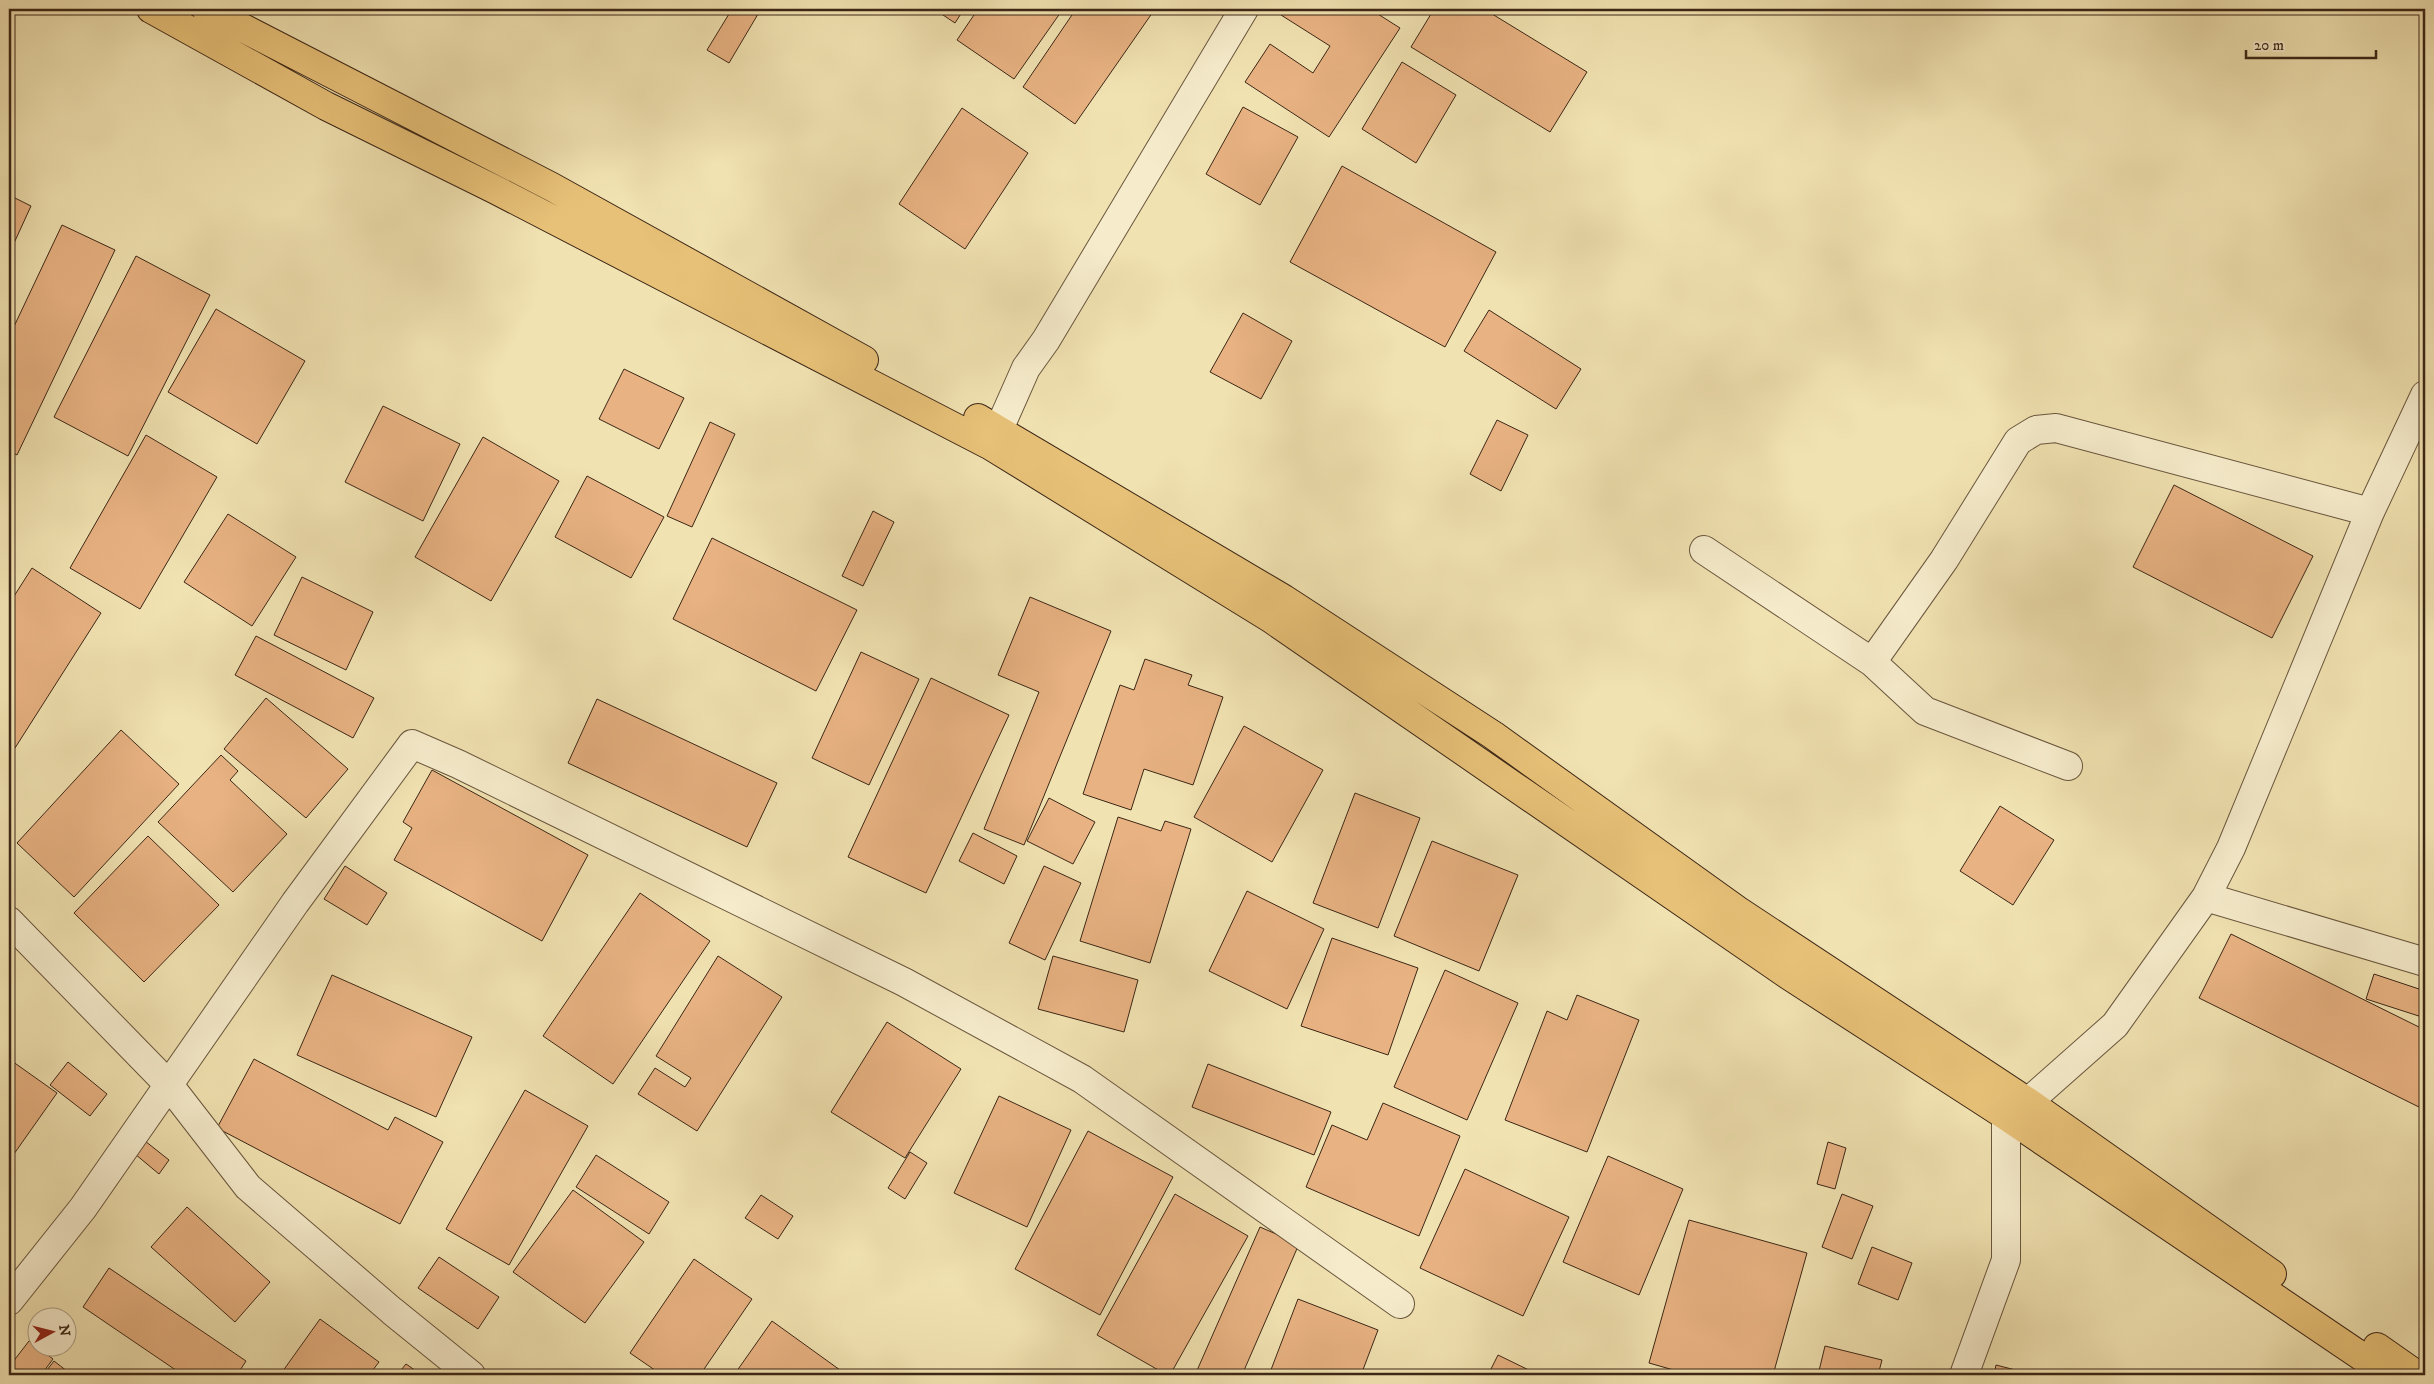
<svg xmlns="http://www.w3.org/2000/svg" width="2434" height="1384" font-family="'IM FELL DW Pica',serif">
<rect width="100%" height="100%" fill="#f1e2b1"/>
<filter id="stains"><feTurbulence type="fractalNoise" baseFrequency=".004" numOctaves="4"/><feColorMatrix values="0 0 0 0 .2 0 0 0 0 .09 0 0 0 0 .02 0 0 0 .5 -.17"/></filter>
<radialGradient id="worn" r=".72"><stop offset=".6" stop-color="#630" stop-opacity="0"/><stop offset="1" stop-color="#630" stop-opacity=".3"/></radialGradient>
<!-- building -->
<path fill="#e8b282" stroke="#3c2716" d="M732 9H761L729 63 707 50Z
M934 9H964L955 23Z
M978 9H1063L1014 79 957 40Z
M1076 9H1155L1075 124 1023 87Z
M1285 9H1370L1400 28 1329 137 1245 82 1270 44 1313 73 1330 46 1281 15Z
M1434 9H1484L1587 72 1550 132 1411 47Z
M1402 62 1456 95 1416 163 1362 129Z
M1243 107 1298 137 1260 205 1206 174Z
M962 108 1028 153 965 249 899 204Z
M1342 166 1496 252 1445 347 1290 262Z
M9 195 31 206 9 254Z
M62 225 115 250 17 455 9 451V337Z
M136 256 210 295 128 456 54 417Z
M216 309 305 361 257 444 168 392Z
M1489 310 1581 369 1556 409 1464 351Z
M1243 313 1292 341 1261 399 1210 372Z
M624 369 684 398 659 449 599 419Z
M383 406 460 444 423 521 345 482Z
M1497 420 1528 435 1501 491 1470 474Z
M710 422 735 434 692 527 667 516Z
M146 435 217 477 140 609 70 568Z
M483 437 559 481 491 601 415 557Z
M587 476 664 517 631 578 555 537Z
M2174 485 2313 556 2272 638 2133 567Z
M873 511 894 522 863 586 842 576Z
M228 514 296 557 252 626 184 582Z
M712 538 857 610 816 691 673 619Z
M32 568 101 613 15 748 9 744V604Z
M302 577 373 612 346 670 274 635Z
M1030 597 1111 631 1024 845 984 829 1039 692 998 675Z
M256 636 374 698 353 738 235 675Z
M861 652 919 679 869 785 812 758Z
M1145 659 1192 675 1188 685 1223 697 1193 785 1144 769 1131 810 1083 794 1120 685 1134 690Z
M931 678 1009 715 926 893 848 857Z
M266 698 348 769 306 818 224 749Z
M597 699 777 783 747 847 568 763Z
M1244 726 1323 770 1272 862 1194 817Z
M121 730 179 784 74 897 17 843Z
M221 755 238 771 230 780 287 834 233 892 158 822Z
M432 770 588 855 542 941 394 860 412 828 403 822Z
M1355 793 1420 818 1378 928 1313 903Z
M1049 798 1095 822 1073 864 1027 841Z
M2000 806 2054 840 2013 905 1960 871Z
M1118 817 1161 831 1165 821 1191 829 1150 963 1080 941Z
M973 833 1017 856 1004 884 959 861Z
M148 836 219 905 144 982 74 913Z
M1432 841 1518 875 1479 971 1394 936Z
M345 866 387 893 367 925 324 899Z
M1044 866 1081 883 1045 960 1009 943Z
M1247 891 1324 929 1287 1009 1209 971Z
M640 893 710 941 613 1084 543 1036Z
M2231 934 2425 1030V1110L2199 998Z
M1332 938 1418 968 1388 1055 1301 1026Z
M718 956 782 997 697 1131 638 1094 655 1068 685 1087 691 1078 656 1056Z
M1053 956 1138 980 1124 1032 1038 1009Z
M1445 970 1518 1003 1467 1120 1394 1087Z
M2374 974 2425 991V1018L2366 999Z
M332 975 472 1037 436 1117 297 1055Z
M1577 995 1639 1020 1587 1152 1505 1120 1547 1011 1567 1020Z
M887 1022 961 1069 905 1158 831 1112Z
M9 1059 57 1093 9 1161Z
M254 1059 388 1130 395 1117 443 1142 400 1224 217 1128Z
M68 1062 107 1094 90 1116 50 1085Z
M1208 1064 1331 1112 1314 1155 1192 1107Z
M525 1090 588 1126 509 1265 446 1229Z
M999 1096 1071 1130 1027 1227 954 1193Z
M1383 1103 1460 1136 1419 1236 1306 1187 1332 1125 1367 1140Z
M1088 1131 1173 1177 1100 1315 1015 1269Z
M145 1141 169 1160 159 1174 135 1154Z
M1828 1142 1846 1148 1835 1189 1817 1184Z
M910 1152 927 1163 905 1199 888 1188Z
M596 1155 669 1202 649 1234 576 1187Z
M1608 1156 1683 1189 1639 1295 1563 1262Z
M1465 1169 1569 1217 1523 1316 1420 1268Z
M573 1190 644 1242 585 1323 513 1272Z
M1175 1194 1248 1236 1170 1375H1167L1097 1335Z
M1842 1194 1873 1206 1852 1259 1822 1247Z
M761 1195 793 1216 778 1239 745 1218Z
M187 1207 270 1282 235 1322 151 1247Z
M1689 1220 1807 1253 1773 1375H1691L1649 1363Z
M1260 1227 1299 1244 1242 1375H1195Z
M1872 1247 1912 1263 1898 1300 1858 1284Z
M439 1257 499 1297 478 1329 418 1288Z
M694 1259 752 1299 700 1375H662L630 1353Z
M109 1268 246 1361 237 1375H183L83 1307Z
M1298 1299 1378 1330 1361 1375H1269Z
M320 1319 379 1362 369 1375H280Z
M772 1321 840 1370 836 1375H734Z
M29 1341 53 1359 41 1375H9V1367Z
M1825 1346 1882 1360 1878 1375H1818Z
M1498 1355 1539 1375H1488Z
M54 1361 72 1375H43Z
M406 1364 422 1375H397Z
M1996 1365 2035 1375H1994Z"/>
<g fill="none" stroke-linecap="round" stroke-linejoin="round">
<defs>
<path id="street" d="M999 429 1026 368 1046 340 1244 9
M1704 550 1872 662 1925 711 2068 766
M1872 662 1944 560 2018 441 2036 430 2056 428 2370 512
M2206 897 2425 962
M9 921 169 1085 248 1187 392 1311 471 1375
M2028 1102 2115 1025 2206 897 2231 848 2370 512 2425 395
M9 1301 83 1208 295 903 412 744 458 764 904 982 1082 1079 1400 1304
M1964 1375 2006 1260V1116"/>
<path id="primary" d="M151 9 326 106 494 189 991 446 1270 618 1788 975 2006 1116 2389 1375
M206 9 552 187 864 360
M978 418 1284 599 1493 735 1737 910 2028 1102 2272 1274
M2377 1347 2417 1375"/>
</defs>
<!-- street casing -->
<use href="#street" stroke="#69563d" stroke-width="30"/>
<!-- primary casing -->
<use href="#primary" stroke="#3c2716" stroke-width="30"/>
<!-- street -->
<use href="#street" stroke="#f6eccc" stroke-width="28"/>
<!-- primary -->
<use href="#primary" stroke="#e8c178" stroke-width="28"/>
</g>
<!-- margin -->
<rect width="2434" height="1384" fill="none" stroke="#f1e2b1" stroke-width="30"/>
<rect x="10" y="10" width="2414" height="1364" fill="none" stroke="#3c2716" stroke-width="2.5"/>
<rect x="15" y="15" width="2404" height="1354" fill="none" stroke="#3c2716"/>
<!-- north arrow -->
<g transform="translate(52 1332) rotate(83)"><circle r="24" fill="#f6eccc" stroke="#ac9d83"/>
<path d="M0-4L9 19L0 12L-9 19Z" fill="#8f2418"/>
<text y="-8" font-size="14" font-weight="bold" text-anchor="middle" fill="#3c2716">N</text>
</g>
<!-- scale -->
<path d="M2246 50v8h130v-8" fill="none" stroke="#3c2716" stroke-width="2.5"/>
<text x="2254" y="50" font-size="15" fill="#3c2716" stroke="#f6eccc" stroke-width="4" paint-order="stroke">20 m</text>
<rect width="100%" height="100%" filter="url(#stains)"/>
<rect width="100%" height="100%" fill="url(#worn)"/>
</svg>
